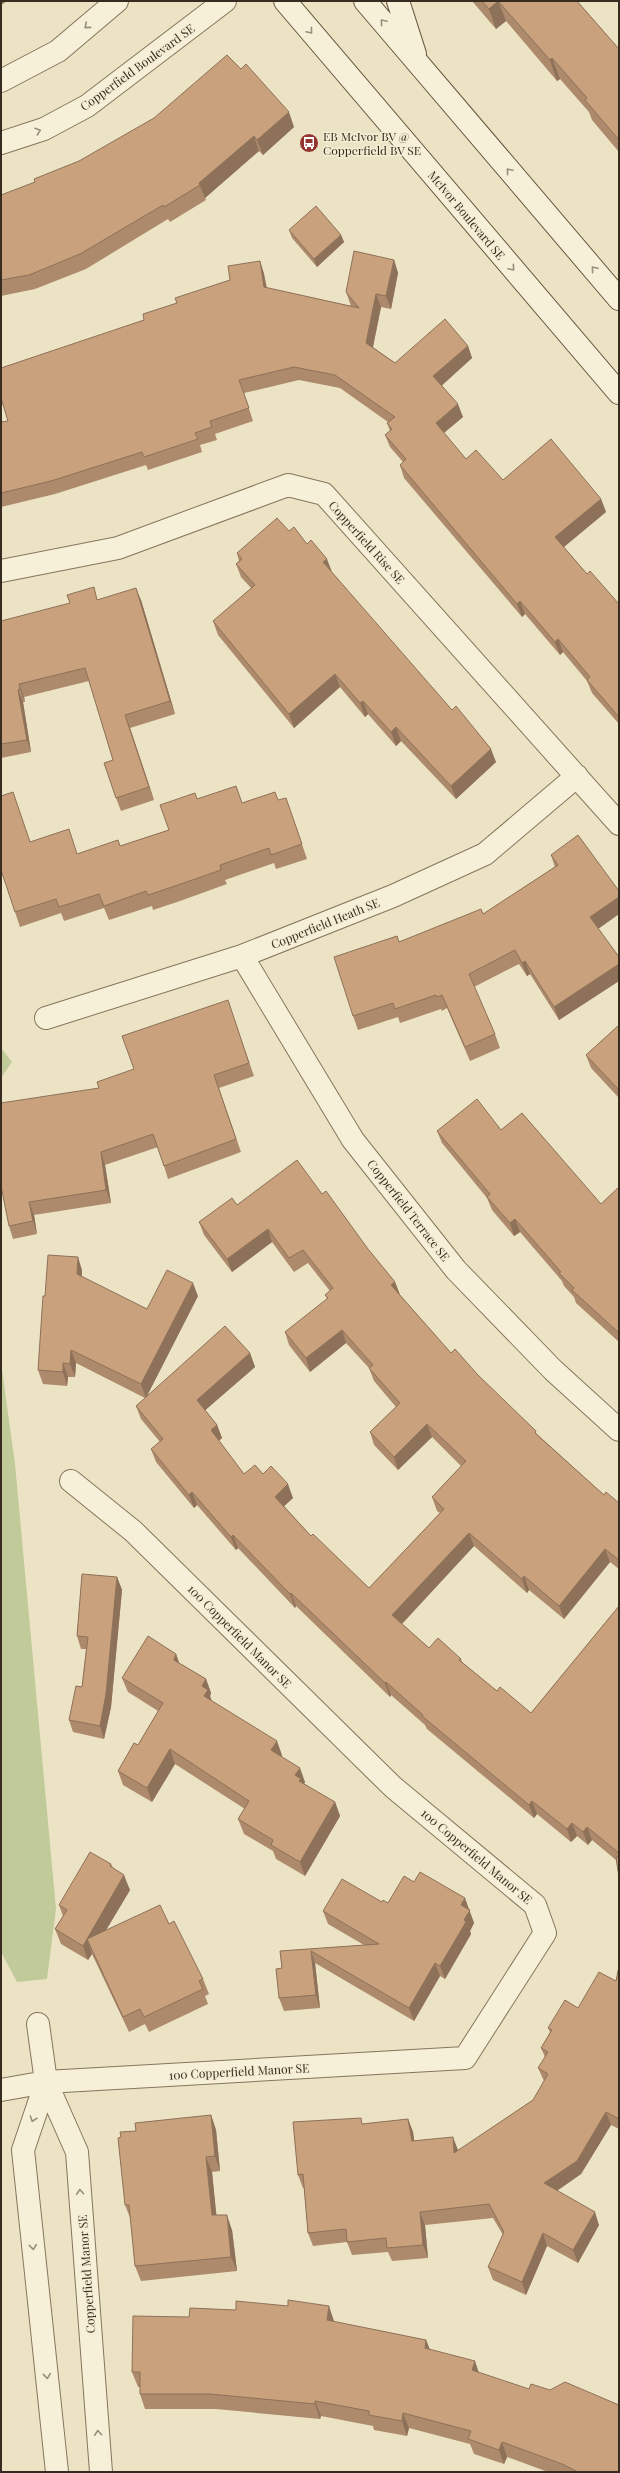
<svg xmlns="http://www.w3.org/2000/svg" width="620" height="2473" font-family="'Playfair Display',serif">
<rect width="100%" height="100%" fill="#ece3c5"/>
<!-- green -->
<path fill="#c1ca99" d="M1 1048 12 1062 1 1078Z
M1 1362 15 1464 56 1909 47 1979 17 1982 1 1952Z"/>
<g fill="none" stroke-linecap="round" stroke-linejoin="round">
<defs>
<path id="minor" d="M1 571 118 548 288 485 324 494 619 824
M242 956 353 1140 456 1270 553 1370 619 1430
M46 1018 242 956 393 896 485 854 577 776
M38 2024 46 2082 77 2152 101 2472
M46 2082 23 2150 57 2472
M1 2090 46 2082 465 2058 545 1933 535 1905 393 1787 133 1531 71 1481"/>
<path id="tertiary" d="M1 81 58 51 117 1
M1 143 44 129 87 106 225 1"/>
<path id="secondary" d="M285 1 619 393
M365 1 619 299
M398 1 415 54"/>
</defs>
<!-- minor casing -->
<use href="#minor" stroke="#86755c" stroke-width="24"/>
<!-- tertiary casing -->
<use href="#tertiary" stroke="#86755c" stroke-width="24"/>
<!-- secondary casing -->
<use href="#secondary" stroke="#68563f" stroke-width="24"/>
<!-- minor -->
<use href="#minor" stroke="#f7f0d8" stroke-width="22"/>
<!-- tertiary -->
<use href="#tertiary" stroke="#f7f0d8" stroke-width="22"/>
<!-- secondary -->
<use href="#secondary" stroke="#f7f0d8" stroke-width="22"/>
</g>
<!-- wall -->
<path fill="#ad8a6c" d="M472 1H577L619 49V152L592 120 589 112 560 79 557 81 506 21 496 29Z
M294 127 263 155 259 151 205 198 206 200 170 222 168 219 86 269 35 289 1 296V195Z
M289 230 341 235 344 242 317 267 292 238Z
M394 260 398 273 391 309 381 307 373 347 395 363 468 346 472 358 442 385 463 417 444 433 466 459 503 480 601 499 606 512 564 547 587 574 619 604V724L592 693 587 681 563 652 560 655 525 614 522 617 404 478 400 465 403 462 390 447 385 435 390 431 387 423 388 422 340 388 299 380 244 393 253 421 215 434 217 440 200 445 202 452 148 470 146 465 55 494 1 507V422L8 421 144 320 177 303 230 280 260 261 264 274 267 288 351 306 346 292Z
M289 531 307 544 496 762 456 799 401 741 396 746 368 714 365 717 340 687 294 728 218 635 213 621 251 588 241 577 236 564 239 561 237 553Z
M98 599 141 600 175 714 130 728 154 800 121 811 116 798 113 760 89 681 24 697 25 702H23L31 752 1 758V621Z
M197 799 242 803 278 800 291 812 307 859 276 869 274 863 225 880 227 884 180 901 153 910 152 906 109 920 104 908 64 921 61 913 20 927 15 912 18 807 30 842 78 854 120 846 169 830Z
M551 855 619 891V914L598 929 619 957V981L559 1020 530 974 527 976 519 964 474 987 495 1034 500 1048 470 1061 447 1008 442 1011 441 1009 400 1023 398 1017 358 1030 353 1016 397 936 399 942 483 914 555 867Z
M232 1013 254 1076 219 1088 241 1152 168 1179 158 1147 105 1165 111 1203 34 1215 37 1234 13 1239 9 1226 99 1088 134 1069Z
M619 1025V1098L591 1068 586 1055Z
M501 1130 601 1204 619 1187V1342L576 1303 574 1297 564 1286 562 1281 520 1232 514 1236 492 1210 487 1198 442 1143 437 1131Z
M322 1194 395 1282 400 1295 451 1353 477 1374 538 1435 604 1495 619 1503V1569L610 1562 564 1619 529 1590 527 1593 474 1546 402 1624 429 1648 461 1659 462 1662 497 1691 531 1713 619 1606V1877L616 1860 592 1840 588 1845 577 1836 571 1842 537 1814 534 1818 427 1729 425 1725 391 1695 390 1697 296 1606 295 1608 238 1548 236 1550 197 1505 194 1508 156 1462 151 1449 160 1442 141 1419 136 1406 145 1398 76 1363 75 1377H68L67 1386 43 1384 38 1370 45 1296 82 1270V1277L147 1309 198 1296 146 1397 250 1353 255 1367 205 1410 217 1425 222 1438 219 1441 244 1474H263L293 1498 284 1506 311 1536 369 1588 440 1513 437 1511 432 1497 461 1466 432 1437 398 1470 374 1445 370 1432 396 1407 374 1381 369 1368 346 1343 310 1372 289 1345 285 1332 327 1299 325 1295 330 1291 308 1263 294 1272 272 1242 232 1272 204 1235 199 1222 237 1205Z
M117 1577 122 1590 111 1707 104 1739 73 1732 69 1720 82 1687 86 1649H81L77 1636Z
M176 1654 179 1663 206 1679 211 1693 210 1696 211 1700 282 1755 281 1756 305 1782 304 1784 335 1802 340 1816 305 1876 276 1859 273 1851 244 1834 238 1819 245 1809 175 1764 152 1802 123 1785 118 1771 138 1745 158 1711 128 1692 122 1678Z
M111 1864 113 1868 130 1890 106 1930 169 1924 203 1979 209 1994 205 1996 208 2004 149 2032 145 2024 129 2032 92 1954 88 1960 61 1944 55 1929 63 1916 59 1905Z
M414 1882 469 1910 474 1923 470 1931 471 1934 445 1979 440 1976 414 2021 315 1963 320 2008 284 2011 279 1998 282 1968 280 1951 364 1945 328 1924 323 1911 382 1902 388 1903Z
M619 1966V2129L611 2125 581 2174 557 2191 599 2225 578 2263 547 2246 526 2295 493 2280 488 2267 503 2235 493 2218 425 2225 428 2258 392 2261 388 2252 352 2255 347 2242 313 2246 308 2233 304 2188H303L298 2175 364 2124 408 2119 413 2132 414 2141 458 2150V2151L533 2100 544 2081 538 2068 545 2057 541 2048 550 2032 548 2028 578 2008 616 1981Z
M211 2115 216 2130 220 2171 212 2172 216 2215 232 2230 237 2271 141 2281 135 2266 131 2220 125 2205 121 2137 136 2131Z
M334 2322 426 2340 430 2350 479 2372 619 2472H548L507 2457 504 2464 474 2454 470 2444 409 2428 407 2436 374 2430 373 2426 321 2416 320 2419 216 2409H145L140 2394V2387H138L132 2372Z"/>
<!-- shaded-wall -->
<path fill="#8d7158" d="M1 1H7L1 5Z
M498 1 506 21 496 29 489 9Z
M552 58 560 79 557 81 550 60Z
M289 112 294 127 263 155 257 140Z
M254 136 259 151 205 198 199 183Z
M341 235 344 242 317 267 314 259Z
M394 260 398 273 391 309 386 296Z
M260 261 264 274 268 300 264 287Z
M376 294 381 307 371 356 366 343Z
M468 346 472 358 438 389 433 376Z
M458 404 463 417 440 436 436 423Z
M601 499 606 512 560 550 555 537Z
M327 559 332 572 323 562Z
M136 588 141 600 175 714 170 701Z
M520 601 525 614 522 617 517 604Z
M558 639 563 652 560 655 555 642Z
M335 674 340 687 294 728 289 714Z
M19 684 24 697 25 702 20 689Z
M18 690 23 702 31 752 27 740Z
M363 701 368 714 365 717 360 703Z
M125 715 130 728 154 800 149 787Z
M396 727 401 741 396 746 391 732Z
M491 749 496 762 456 799 451 786Z
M619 897V914L595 931 590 917Z
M525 961 530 974 527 976 522 963Z
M619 964V981L559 1020 554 1007Z
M101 1152 105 1165 111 1203 106 1190Z
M29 1202 34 1215 37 1234 33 1221Z
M515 1219 520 1232 514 1236 510 1223Z
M268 1229 272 1242 232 1272 227 1259Z
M78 1257 82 1270 81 1287 77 1274Z
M395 1282 400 1295 391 1285Z
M193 1283 198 1296 146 1398 141 1384Z
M342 1330 346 1343 310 1372 306 1358Z
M71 1350 76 1363 75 1377 70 1364Z
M250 1353 255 1367 202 1413 197 1400Z
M63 1363 68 1377 67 1386 63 1372Z
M427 1424 432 1437 398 1470 394 1457Z
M217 1425 222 1438 216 1443 211 1430Z
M288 1484 293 1498 280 1510 275 1497Z
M192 1492 197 1505 194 1508 189 1495Z
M469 1533 474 1546 397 1629 392 1615Z
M233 1535 238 1548 236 1550 231 1537Z
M605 1549 610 1562 564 1619 559 1606Z
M524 1576 529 1590 527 1593 522 1579Z
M117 1577 122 1590 111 1707 104 1739 100 1726Z
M291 1593 296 1606 295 1608 290 1594Z
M176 1654 181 1668 174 1660Z
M206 1679 211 1693 210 1696 213 1704 210 1710 202 1686Z
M386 1682 391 1695 390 1697 385 1683Z
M277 1741 282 1755 276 1765 271 1750Z
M170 1749 175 1764 152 1802 147 1788Z
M300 1768 305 1782 303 1785 306 1793 295 1775Z
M532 1801 537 1814 534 1818 529 1805Z
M335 1802 340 1816 305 1876 300 1862Z
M572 1823 577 1836 571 1842 567 1829Z
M587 1827 592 1840 588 1845 583 1832Z
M124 1875 130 1890 93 1952 87 1939 92 1954 88 1960 83 1946Z
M465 1898 474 1923 470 1931 471 1934 445 1979 440 1966 461 1905Z
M311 1951 315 1963 320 2008 316 1995Z
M435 1963 440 1976 414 2021 409 2008Z
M606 2112 611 2125 581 2174 549 2196 544 2183Z
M211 2115 216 2130 220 2171 215 2156Z
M408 2119 413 2132 416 2154 412 2141Z
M453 2137 458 2150 459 2166 454 2153Z
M206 2157 212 2172 218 2230 212 2215Z
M420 2212 425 2225 428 2258 423 2245Z
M595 2212 599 2225 578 2263 573 2250Z
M227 2215 232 2230 237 2271 231 2257Z
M543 2233 547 2246 526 2295 522 2282Z
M329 2306 334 2321 333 2335 327 2320Z
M426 2340 432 2355 425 2348Z
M475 2361 480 2376 472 2370Z
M315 2401 321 2416 320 2419 315 2404Z
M403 2413 409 2428 407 2436 402 2421Z
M502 2442 507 2457 504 2464 499 2450Z"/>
<!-- building -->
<path fill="#c9a17d" stroke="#8d7158" d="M482 1H498L489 9Z
M498 1H577L619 49V140L585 100 587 98 552 58 550 60Z
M227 55 241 69 246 64 289 112 257 140 254 136 199 183 200 185 164 207 163 205 80 254 29 275 1 280V195L35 182 34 179 79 161 154 118Z
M316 206 341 235 314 259 289 230Z
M354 251 394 260 386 296 376 294 366 343 395 363 445 319 468 346 433 376 458 404 436 423 466 459 476 450 503 480 551 439 601 499 555 537 587 574 590 571 619 604V717L587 680 590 677 558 639 555 642 520 601 517 604 400 465 406 459 385 435 392 429 387 423 395 417 335 375 294 367 239 380 249 408 210 421 212 427 195 433 198 439 144 457 142 452 51 481 1 493V422L8 421 1 398V368L144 320 143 314 177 303 175 298 230 280 228 266 260 261 264 287 359 308 346 292Z
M277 518 289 531 294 527 307 544 311 540 327 559 323 562 452 710 456 706 491 749 451 786 396 727 391 732 363 701 360 703 335 674 289 714 213 621 255 585 236 564 242 559 237 553Z
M94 587 97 600 136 588 170 701 125 715 149 787 116 798 104 763 113 760 85 668 19 684 20 689 18 690 27 740 1 744V621L70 603 67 595Z
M236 786 242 803 275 792 278 800 286 798 302 844 271 855 269 848 220 865 221 870 175 886 148 895 146 891 104 906 99 894 59 907 56 899 15 912 1 870V796L13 792 30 842 69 829 77 854 118 840 120 846 169 830 160 805 195 793 197 799Z
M578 835 619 891V897L590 917 619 957V964L554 1007 525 961 522 963 515 950 469 974 495 1034 465 1047 442 995 437 997 436 995 395 1009 393 1003 353 1016 334 957 397 936 399 942 481 909 483 914 558 865 551 855Z
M228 1000 249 1063 214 1075 236 1139 164 1166 153 1134 101 1152 106 1190 29 1202 33 1221 9 1226 1 1186V1103L99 1088 97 1082 134 1069 122 1036Z
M619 1025V1090L586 1055Z
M477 1099 501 1130 522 1113 601 1204 619 1187V1333L572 1290 574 1288 559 1273 561 1272 515 1219 510 1223 487 1197 490 1194 437 1131Z
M297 1160 322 1194 326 1191 368 1249 395 1282 391 1285 451 1353 455 1349 477 1374 536 1431 535 1433 604 1495 606 1492 619 1503V1560L605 1549 559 1606 524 1576 522 1579 469 1533 392 1615 429 1648 438 1638 461 1659 459 1660 497 1691 500 1687 531 1713 619 1606V1853L587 1827 583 1832 572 1823 567 1829 532 1801 529 1805 422 1716 423 1715 386 1682 385 1683 291 1593 290 1594 233 1535 231 1537 192 1492 189 1495 151 1449 163 1439 136 1406 225 1326 250 1353 197 1400 217 1425 211 1430 244 1474 255 1465 263 1474 271 1466 288 1484 275 1497 311 1536 313 1534 369 1588 444 1509 432 1497 466 1461 427 1424 394 1457 370 1432 400 1403 369 1368 373 1365 342 1330 306 1358 285 1332 328 1298 325 1295 333 1288 303 1250 289 1258 268 1229 227 1259 199 1222 232 1198 237 1205Z
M48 1255 78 1257 77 1274 147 1309 167 1270 193 1283 141 1384 71 1350 70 1364 63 1363V1372L38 1370 43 1296H45Z
M82 1574 117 1577 106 1694 100 1726 69 1720 76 1686 82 1687 88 1637 77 1636Z
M148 1636 176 1654 174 1660 206 1679 202 1686 208 1690 204 1696 277 1741 271 1750 300 1768 295 1775 301 1779 299 1781 335 1802 300 1862 271 1845 273 1840 238 1819 249 1801 170 1749 147 1788 118 1771 134 1743 138 1745 163 1703 122 1678Z
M90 1852 111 1864 110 1866 124 1875 83 1946 55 1929 67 1910 59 1905Z
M616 1857H619V1877Z
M420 1872 465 1898 461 1905 470 1910 464 1920 466 1922 440 1966 435 1963 409 2008 311 1951 316 1995 279 1998 276 1969 282 1968 280 1951 379 1944 323 1911 342 1879 382 1902 383 1900 388 1903 404 1876 414 1882Z
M160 1905 169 1924 174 1921 203 1979 199 1981 203 1989 144 2017 140 2009 123 2017 87 1939Z
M619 1966V2119L606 2112 577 2161 544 2183 595 2212 573 2250 543 2233 522 2282 488 2267 504 2232 489 2204 420 2212 423 2245 387 2248 386 2238 347 2242 346 2229 308 2233 303 2174 298 2175 293 2122 361 2118 362 2124 408 2119 412 2141 453 2137 454 2153 533 2100 548 2074 538 2068 548 2052 541 2048 552 2030 548 2028 565 2000 578 2008 599 1972 616 1981Z
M211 2115 215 2156 206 2157 212 2215H227L231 2257 135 2266 129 2205H125L118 2138 121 2137 120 2132 136 2131 135 2123Z
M288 2300 329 2306 327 2320 426 2340 425 2348 475 2361 472 2370 529 2389 531 2384 550 2390 565 2382 619 2405V2412L618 2414H619V2472H578L562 2464 502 2442 499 2450 468 2439 471 2431 403 2413 402 2421 369 2415V2411L315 2401V2404L210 2394H140V2372H132L133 2316 189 2317 190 2308 236 2310V2301L288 2306Z"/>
<!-- one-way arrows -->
<defs><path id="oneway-chevron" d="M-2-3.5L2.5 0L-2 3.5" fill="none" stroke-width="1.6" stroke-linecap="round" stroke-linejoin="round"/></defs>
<g stroke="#978e7c">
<use href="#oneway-chevron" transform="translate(383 22) rotate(-130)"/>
<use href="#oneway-chevron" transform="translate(87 26) rotate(140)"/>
<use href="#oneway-chevron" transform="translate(310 31) rotate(50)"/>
<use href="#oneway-chevron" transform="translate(38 131) rotate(-19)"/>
<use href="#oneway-chevron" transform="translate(509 171) rotate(-130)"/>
<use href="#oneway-chevron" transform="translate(512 268) rotate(50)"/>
<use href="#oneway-chevron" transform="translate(594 269) rotate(-130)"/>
<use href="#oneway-chevron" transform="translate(33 2119) rotate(109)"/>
<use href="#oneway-chevron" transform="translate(80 2192) rotate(-94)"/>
<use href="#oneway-chevron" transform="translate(33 2247) rotate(84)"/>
<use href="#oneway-chevron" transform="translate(47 2376) rotate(84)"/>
<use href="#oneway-chevron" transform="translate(98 2433) rotate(-94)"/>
</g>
<!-- icons -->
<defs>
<symbol id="bus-disc" viewBox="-11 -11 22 22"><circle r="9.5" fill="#93342f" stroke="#f4edd4"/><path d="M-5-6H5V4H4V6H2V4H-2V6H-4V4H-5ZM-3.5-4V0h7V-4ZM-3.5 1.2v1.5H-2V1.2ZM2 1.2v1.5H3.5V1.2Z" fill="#fff"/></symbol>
</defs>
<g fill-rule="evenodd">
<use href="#bus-disc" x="298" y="132" width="22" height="22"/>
</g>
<g text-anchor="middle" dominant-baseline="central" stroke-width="3" stroke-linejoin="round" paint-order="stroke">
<!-- street labels -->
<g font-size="12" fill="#372c1f" stroke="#f4edd4">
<text transform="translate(137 67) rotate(-36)">Copperfield Boulevard SE</text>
<text transform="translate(467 215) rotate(50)">McIvor Boulevard SE</text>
<text transform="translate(367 542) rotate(48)">Copperfield Rise SE</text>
<text transform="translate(325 923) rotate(-22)">Copperfield Heath SE</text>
<text transform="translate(409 1210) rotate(52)">Copperfield Terrace SE</text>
<text transform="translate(240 1636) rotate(45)">100 Copperfield Manor SE</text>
<text transform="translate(477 1856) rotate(40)">100 Copperfield Manor SE</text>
<text transform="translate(239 2071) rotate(-3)">100 Copperfield Manor SE</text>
<text transform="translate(86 2274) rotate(-94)">Copperfield Manor SE</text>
</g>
<!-- poi labels -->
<g font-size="12" fill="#372c1f" stroke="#f4edd4" text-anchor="start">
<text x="323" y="136">EB McIvor BV @<tspan x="323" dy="14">Copperfield BV SE</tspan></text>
</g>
</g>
<!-- border -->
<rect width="620" height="2473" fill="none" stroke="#372c1f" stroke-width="4"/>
</svg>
